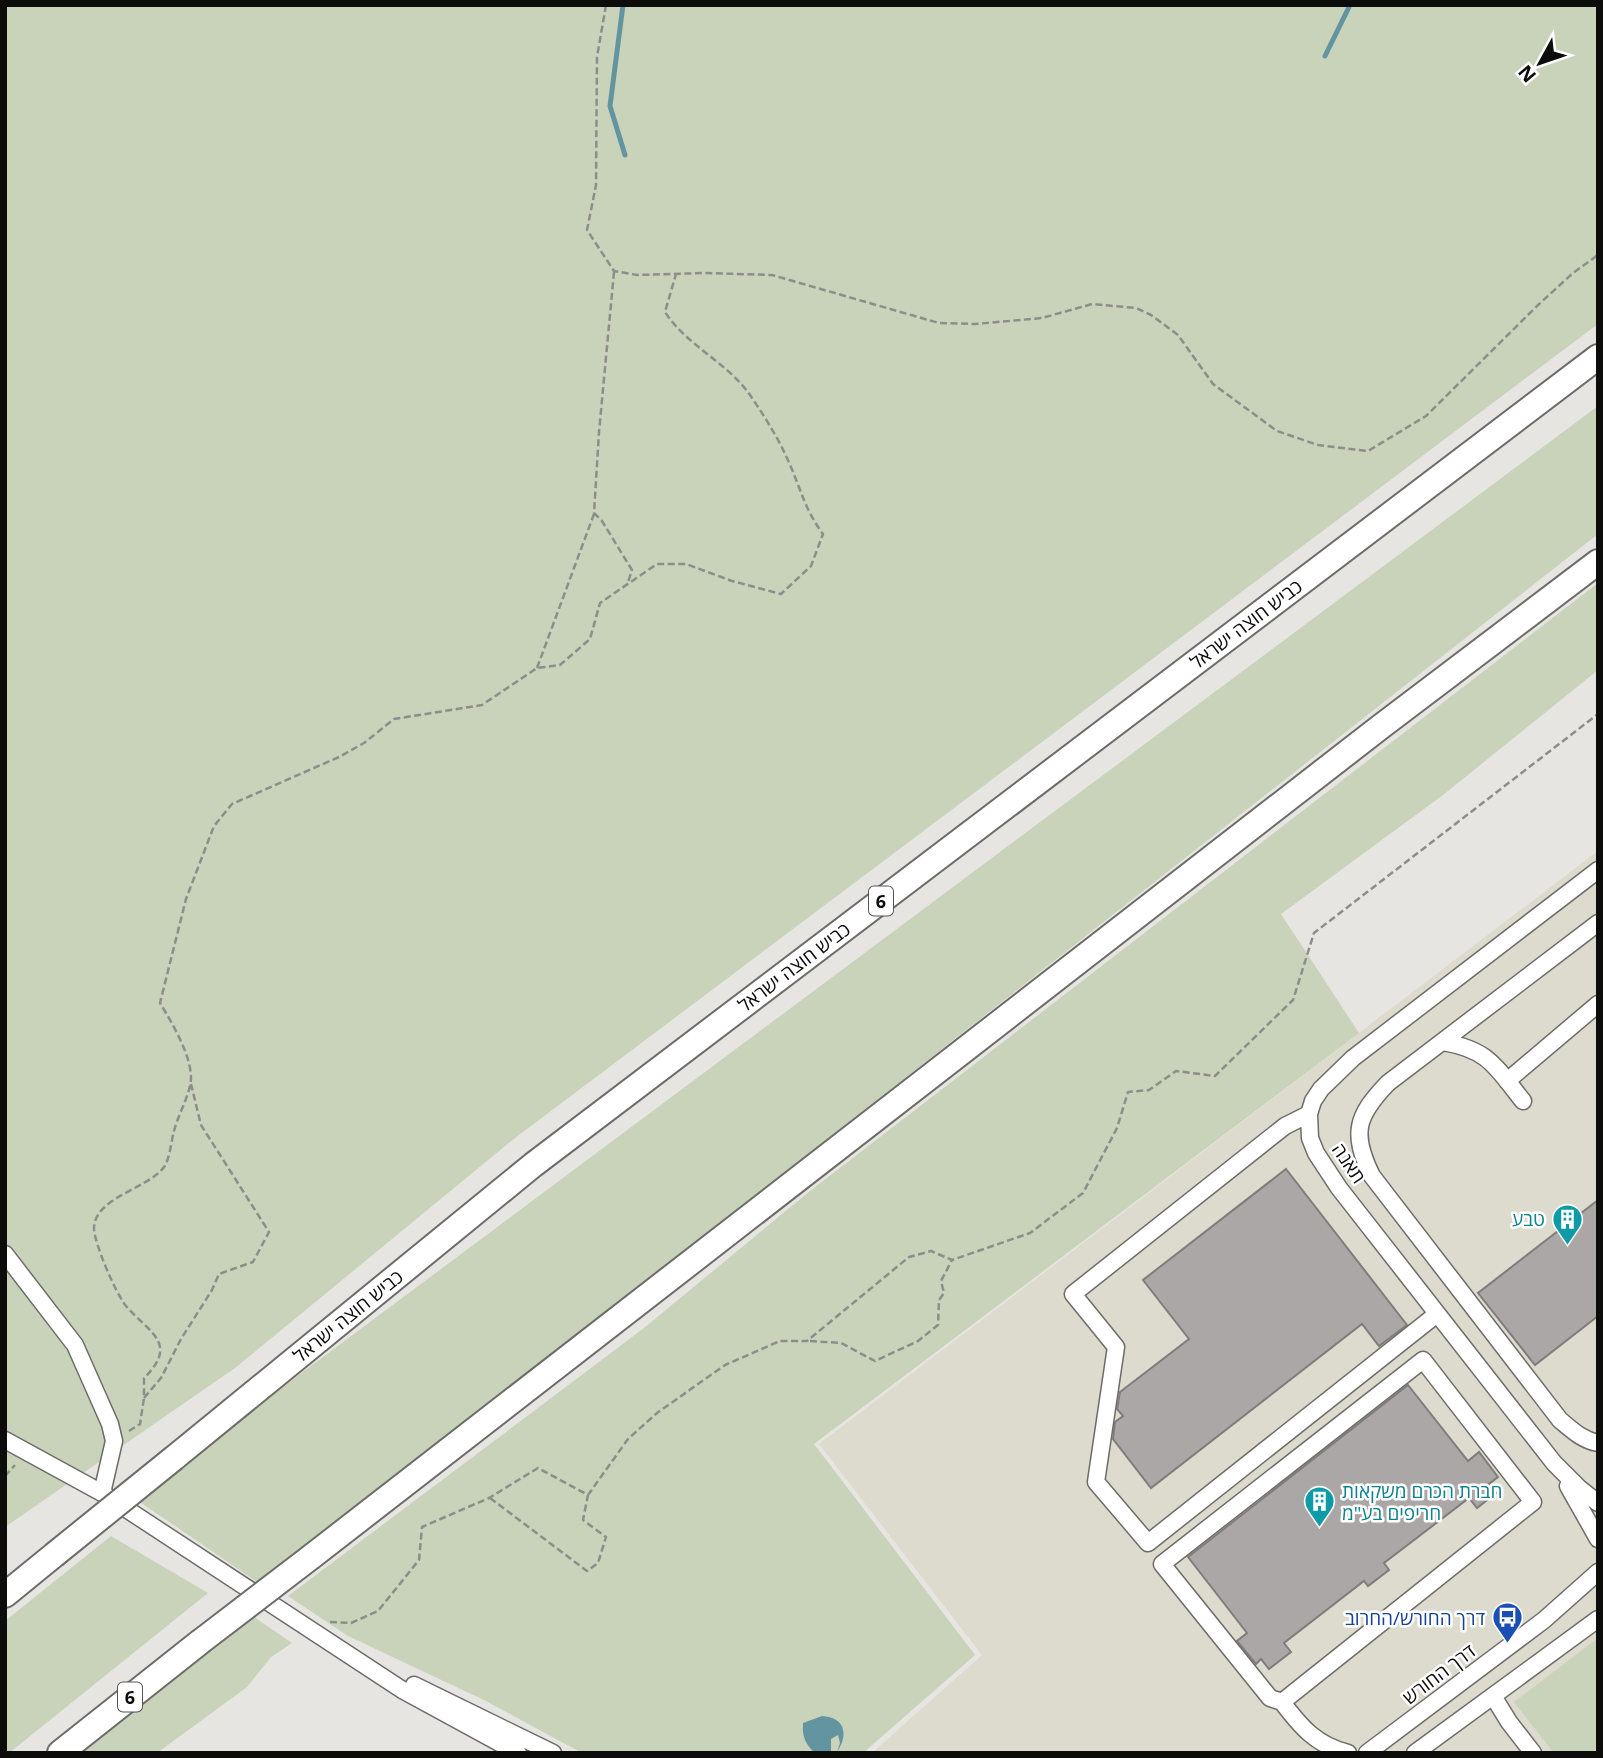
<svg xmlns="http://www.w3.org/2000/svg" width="1603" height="1758" font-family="'Open Sans',Heebo,sans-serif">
<rect width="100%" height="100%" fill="#e6e5e1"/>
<!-- built -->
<path fill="#dddace" d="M1598 851V1753H872L982 1655 819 1444Z"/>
<!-- green -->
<path fill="#c8d3ba" d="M5 5H1598V324L515 1138 235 1368 5 1527Z
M1598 406V534L260 1584 134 1498Z
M1598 583V670L1443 795 1281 914 1359 1033 814 1444 975 1655 863 1753H582L486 1701 348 1636 288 1596 644 1328 810 1191Z
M111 1536 208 1593 9 1753H5V1621Z
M251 1615 292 1643 271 1657 247 1687 157 1753H75Z
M1598 1638V1753H1554L1514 1702Z"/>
<!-- water -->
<path fill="#6395a1" d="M822 1716C845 1717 849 1735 837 1752L840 1743 838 1735 831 1739V1753H815C805 1744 802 1736 803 1723Z"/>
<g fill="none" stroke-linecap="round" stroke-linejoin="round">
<!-- stream -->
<path stroke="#6395a1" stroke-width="5" d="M623 5 610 106 625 155
M1325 56 1350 5"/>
</g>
<!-- building -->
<path fill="#aca7a7" stroke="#817c7c" stroke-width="2" d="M1286 1169 1407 1325 1379 1346 1362 1324 1151 1488 1113 1439 1115 1422 1123 1416 1117 1409 1120 1392 1189 1339 1143 1280Z
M1598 1200V1316L1535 1365 1478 1293Z
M1408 1385 1468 1461 1479 1452 1498 1477 1489 1484 1496 1493 1477 1508 1469 1498 1384 1563 1389 1570 1368 1586 1364 1581 1284 1643 1291 1652 1269 1669 1261 1659 1256 1664 1237 1641 1247 1633 1188 1557Z"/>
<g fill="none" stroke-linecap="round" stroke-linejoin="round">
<defs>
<path id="minor" d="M1598 870 1353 1058 1321 1089 1313 1101 1309 1114 1310 1138 1316 1153 1339 1188 1554 1463 1579 1488 1598 1503
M1598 923 1388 1083C1356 1116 1351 1134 1372 1176L1560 1420C1572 1430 1582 1440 1598 1443
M1443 1042C1489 1050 1495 1066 1523 1101
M1507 1081 1598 1004
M1309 1114 1285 1126 1073 1294 1116 1347 1096 1482 1148 1543 1437 1314
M5 1254 75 1345 110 1424 114 1441 102 1493
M5 1440 102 1493 404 1691 518 1753
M1568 1486 1598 1539
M414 1685 553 1753
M1493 1696 1509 1722 1533 1753
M1282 1702 1270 1698 1162 1564 1423 1360 1533 1502 1282 1702C1301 1727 1316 1745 1348 1753
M1367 1753 1544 1620 1598 1572
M1415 1753 1598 1619"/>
<path id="highway" d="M174 1458 533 1165 1598 357
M311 1557 1379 728 1598 562
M5 1595 54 1555
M60 1753 200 1642"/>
</defs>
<!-- minor casing -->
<use href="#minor" stroke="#6e6c69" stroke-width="19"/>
<!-- highway casing -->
<use href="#highway" stroke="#6e6c69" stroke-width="28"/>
<!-- path -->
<path stroke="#8e8d8a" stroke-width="2.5" stroke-dasharray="7 3.5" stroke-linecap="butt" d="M606 5 597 57 596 185 587 230 614 271 637 275 705 273 772 275 939 323 975 324 1042 318 1092 304 1136 308 1151 315 1178 335 1213 384 1277 431 1318 445 1368 451 1426 416 1537 306 1573 273 1598 255
M614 272 599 432 594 513 602 521 632 570 627 585
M537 668 594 514
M810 1341 841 1343 875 1361 918 1341 938 1325 939 1300 944 1293 941 1281 952 1260
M144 1398 161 1378 181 1339 212 1290 219 1274 253 1262 269 1232 201 1125 191 1084
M129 1431 140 1424 144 1398V1378C180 1343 148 1332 126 1306 116 1294 94 1243 94 1228 95 1197 148 1189 164 1167 170 1158 171 1142 174 1131 178 1116 186 1102 190 1086 196 1062 172 1023 160 1003L186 899 214 826 232 804 339 757 364 743 394 719 482 705 537 668 560 665 590 639 600 603 657 564H686L732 581 781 594 811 566 823 534C803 507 800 485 786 456 777 436 763 414 750 395 727 362 687 346 665 312L676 274
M5 1476 15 1465
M490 1498 587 1571 598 1563 606 1537 583 1520 588 1495
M330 1622 351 1623 378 1611 419 1560 422 1527 489 1498 538 1468 588 1495 628 1439 657 1413 725 1365 780 1341H807L909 1257 931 1251 952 1260 1030 1233 1083 1193 1117 1128 1128 1092 1149 1090 1176 1071 1215 1076 1293 1000 1314 933 1598 714"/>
<!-- minor -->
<use href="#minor" stroke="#fff" stroke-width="16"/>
<!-- highway -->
<use href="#highway" stroke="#fff" stroke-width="24"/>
<defs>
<path id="highway-bridge" d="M54 1555 174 1458
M200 1642 311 1557"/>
</defs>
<!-- highway-bridge casing -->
<use href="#highway-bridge" stroke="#6e6c69" stroke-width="28" stroke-linecap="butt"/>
<!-- highway-bridge -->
<use href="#highway-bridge" stroke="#fff" stroke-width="24"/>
</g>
<!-- icons -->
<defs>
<symbol id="building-pin" viewBox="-11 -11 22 30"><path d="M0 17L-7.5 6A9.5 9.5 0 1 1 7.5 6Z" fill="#0f9aa8" stroke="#fff"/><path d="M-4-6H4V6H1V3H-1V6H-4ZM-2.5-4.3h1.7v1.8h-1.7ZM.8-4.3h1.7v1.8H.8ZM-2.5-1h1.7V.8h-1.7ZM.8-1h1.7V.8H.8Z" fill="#fff"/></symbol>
<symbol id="bus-pin" viewBox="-11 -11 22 30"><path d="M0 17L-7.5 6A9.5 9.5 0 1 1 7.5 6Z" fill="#1a4fb4" stroke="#fff"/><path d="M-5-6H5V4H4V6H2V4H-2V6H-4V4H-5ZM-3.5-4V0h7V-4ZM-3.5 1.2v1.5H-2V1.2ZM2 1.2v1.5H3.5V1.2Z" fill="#fff"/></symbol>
</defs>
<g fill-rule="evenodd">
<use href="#building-pin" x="1550" y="1202" width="35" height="47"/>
<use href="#building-pin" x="1302" y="1484" width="35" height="47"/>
<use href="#bus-pin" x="1490" y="1600" width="35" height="47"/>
</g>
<g text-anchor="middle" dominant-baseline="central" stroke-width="5" stroke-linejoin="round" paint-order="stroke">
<!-- shield labels -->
<g fill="#fff" stroke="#555554" stroke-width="2">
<rect x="869" y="886.5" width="24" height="29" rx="5"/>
<rect x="118" y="1682.5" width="24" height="29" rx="5"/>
</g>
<g font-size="18" font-weight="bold" fill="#0c0c0b">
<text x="881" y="901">6</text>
<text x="130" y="1697">6</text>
</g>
<!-- street labels -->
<g font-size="19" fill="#0c0c0b" stroke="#fff">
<text transform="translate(1246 624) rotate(-37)">כביש חוצה ישראל</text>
<text transform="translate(794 967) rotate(-37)">כביש חוצה ישראל</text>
<text transform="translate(1349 1163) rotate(56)">תאנה</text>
<text transform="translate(348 1316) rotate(-39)">כביש חוצה ישראל</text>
<text transform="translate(1439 1674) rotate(-37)">דרך החורש</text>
</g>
<!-- culture labels -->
<g font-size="19" fill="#0d838f" stroke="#fff" text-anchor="end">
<text x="1545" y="1219">טבע</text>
<text x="1342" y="1491" text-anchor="start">חברת הכרם משקאות<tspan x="1342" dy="22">חריפים בע"מ</tspan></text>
</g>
<!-- transit labels -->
<g font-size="19" fill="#164399" stroke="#fff" text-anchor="end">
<text x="1485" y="1618">דרך החורש/החרוב</text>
</g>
</g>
<!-- border -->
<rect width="1603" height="1758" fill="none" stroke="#0c0c0b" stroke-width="14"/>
<!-- north arrow -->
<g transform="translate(1540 63) rotate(230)" stroke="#ffffff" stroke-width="5" paint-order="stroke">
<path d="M0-5L12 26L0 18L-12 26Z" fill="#0c0c0b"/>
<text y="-10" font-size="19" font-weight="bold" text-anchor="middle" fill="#0c0c0b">N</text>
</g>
</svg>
